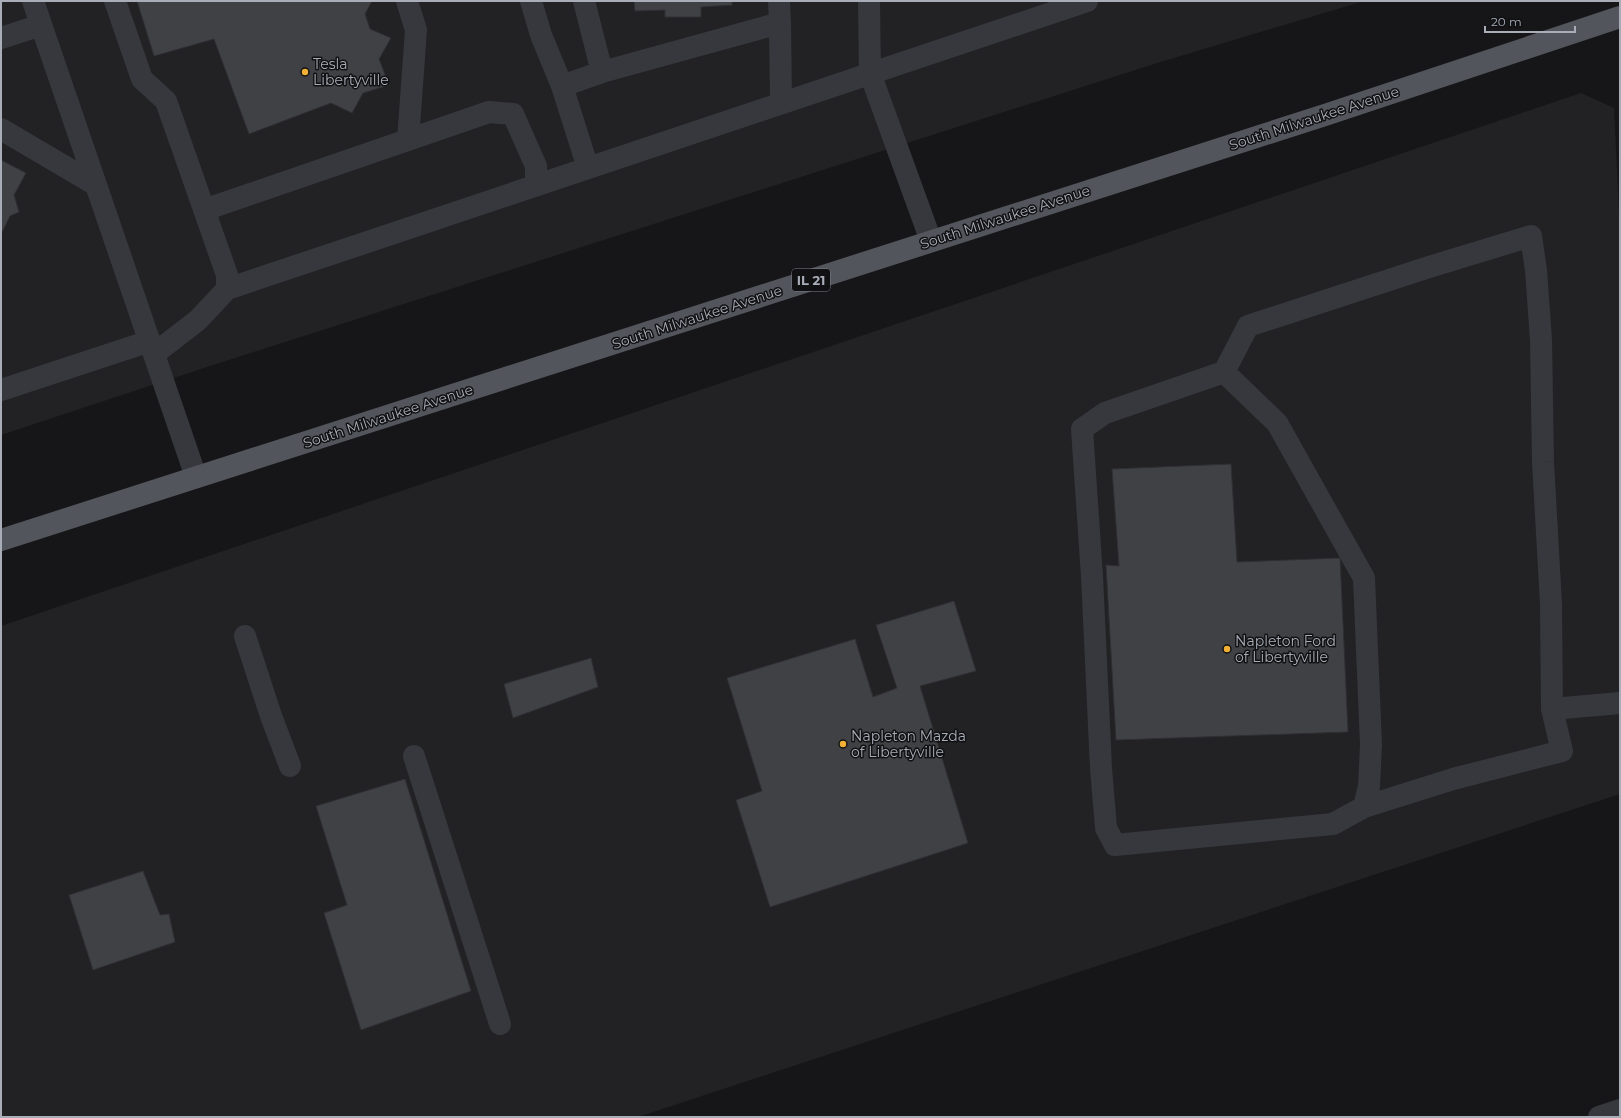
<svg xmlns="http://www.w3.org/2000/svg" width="1621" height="1118" font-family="Montserrat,sans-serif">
<rect width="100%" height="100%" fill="#161618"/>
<!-- built -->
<path fill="#222225" d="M1 1H1364L1154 64 213 365 1 435Z
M1581 93 1614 108 1620 234V794L638 1117H1V626Z"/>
<!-- building -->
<path fill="#404145" stroke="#303034" d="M137 1H372L365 14 370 29 391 38 379 59 389 85 363 93 352 113 331 103 249 134 214 39 154 56Z
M634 1H732V5L701 7V17H665V10L635 11Z
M1 160 26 173 14 195 19 212 10 216 1 234Z
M1231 464 1237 562 1340 558 1348 732 1116 740 1106 565 1119 566 1112 469Z
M954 601 976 671 920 686 968 843 770 907 736 800 762 791 727 678 855 639 873 697 897 688 876 625Z
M591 658 598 687 513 718 504 684Z
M405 779 471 991 361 1030 324 913 347 905 316 806Z
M143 871 160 915 169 914 175 942 93 970 69 895Z"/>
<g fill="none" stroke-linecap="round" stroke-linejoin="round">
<!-- minor -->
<path stroke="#37383d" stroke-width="22" d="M33 1 196 477
M115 1 142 79 166 101 227 275V289
M407 1 416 30 408 140
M531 1 541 35 562 86
M584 1 602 72 780 23 781 103
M779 1 780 23
M869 1 870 73 931 241
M1 38 41 25
M1 129 96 185
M588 168 562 86 602 72
M204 210 489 112 513 114 536 166V185
M154 354 198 320 227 289 1087 1
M1224 372 1277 423 1364 578 1371 745 1369 786 1364 807 1333 824 1115 845 1106 828 1101 768 1092 576 1082 429 1105 413 1224 372 1248 326 1429 267 1531 236 1536 270 1541 340 1543 462 1551 604 1552 709 1562 751 1453 779 1364 807
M1 390 150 341
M245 636 271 716 290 766
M1552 709 1620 703
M414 756 500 1024
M1599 1117 1620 1110"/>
<!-- major -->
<path stroke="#53555c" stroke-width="22" d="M1 540 1325 115 1620 17"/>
</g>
<!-- markers -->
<g fill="#f2b134" stroke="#111113" stroke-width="1.5">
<circle cx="305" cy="72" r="4"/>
<circle cx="1227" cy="649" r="4"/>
<circle cx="843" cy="744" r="4"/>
</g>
<g text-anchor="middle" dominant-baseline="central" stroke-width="3" stroke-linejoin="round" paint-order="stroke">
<!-- shield labels -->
<rect fill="#111113" stroke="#7b7e86" stroke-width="1" x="792" y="269" width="38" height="22" rx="3"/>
<g font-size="13" font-weight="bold" fill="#a8adb8">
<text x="811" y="280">IL 21</text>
</g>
<!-- poi labels -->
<g font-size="14" fill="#a8adb8" stroke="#111113" text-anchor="start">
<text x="313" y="64">Tesla<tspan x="313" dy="16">Libertyville</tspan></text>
<text x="1235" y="641">Napleton Ford<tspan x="1235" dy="16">of Libertyville</tspan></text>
<text x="851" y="736">Napleton Mazda<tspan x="851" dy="16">of Libertyville</tspan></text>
</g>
<!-- street labels -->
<g font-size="14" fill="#a8adb8" stroke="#111113">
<text transform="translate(1314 118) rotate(-18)">South Milwaukee Avenue</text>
<text transform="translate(1005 217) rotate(-18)">South Milwaukee Avenue</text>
<text transform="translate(697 317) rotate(-18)">South Milwaukee Avenue</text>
<text transform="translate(388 416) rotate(-18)">South Milwaukee Avenue</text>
</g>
</g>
<!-- border -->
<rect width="1621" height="1118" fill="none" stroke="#a8adb8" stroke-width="4"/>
<!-- scale -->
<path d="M1485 26v6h90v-6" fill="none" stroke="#a8adb8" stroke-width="2"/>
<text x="1491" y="26" font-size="12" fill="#a8adb8" stroke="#111113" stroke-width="3" paint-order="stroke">20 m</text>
</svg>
